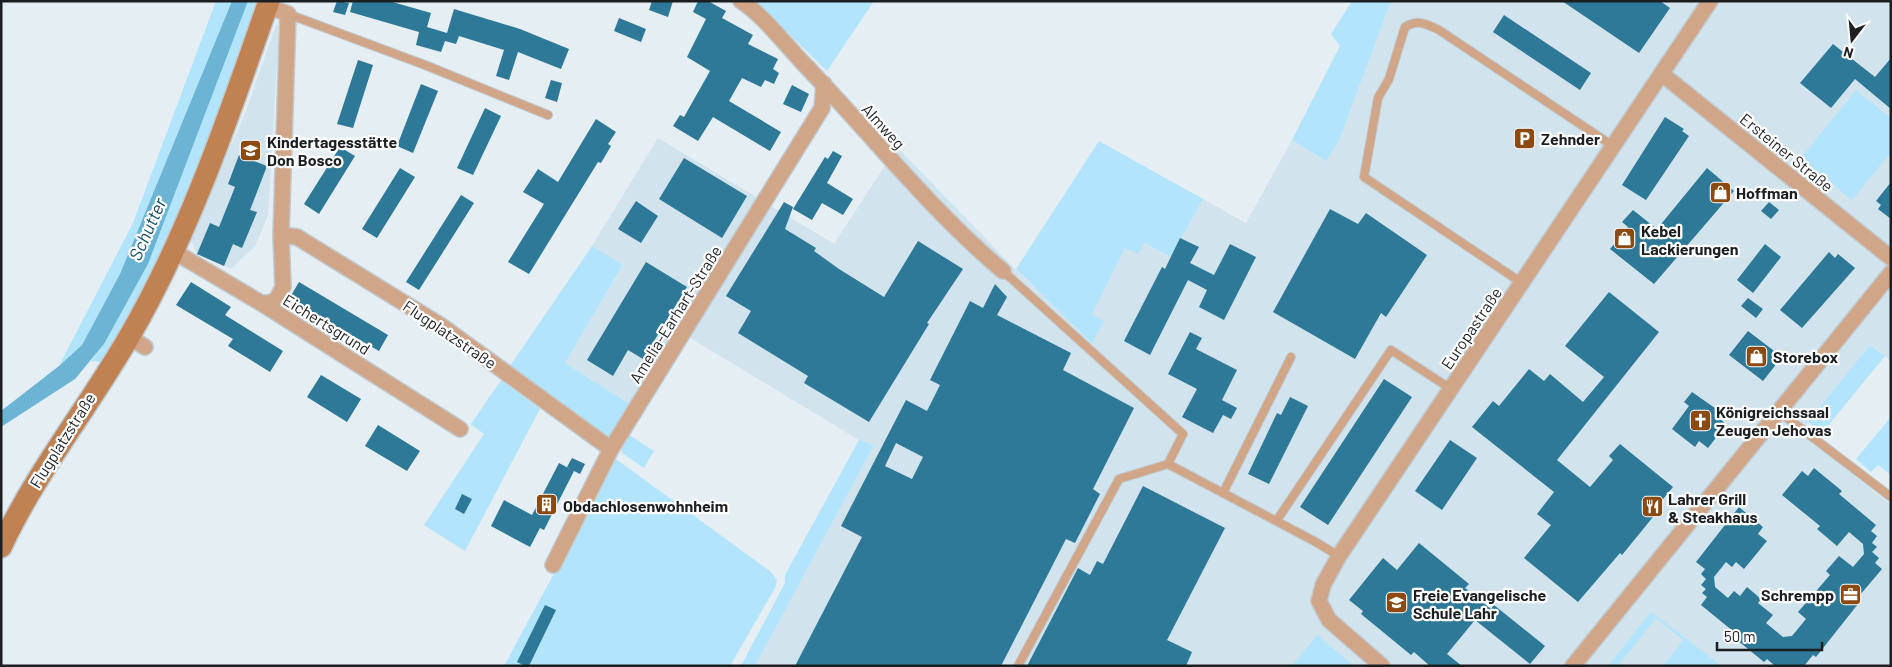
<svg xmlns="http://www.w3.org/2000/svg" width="1892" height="667" font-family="Barlow,sans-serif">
<rect width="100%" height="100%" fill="#e4eef3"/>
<!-- built -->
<path fill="#d1e3ec" d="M1391 1H1891V361L1870 345 1801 432 1891 505V666H755L874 445 859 440 687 336 631 405 565 363 623 266 592 246 658 138 834 244 897 147 1015 269 1092 342 1091 314 1126 247 1143 243 1171 257 1203 199 1246 223 1292 140 1326 161 1339 141Z
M276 25H278V45L268 215 255 246 231 269 197 254 190 239 246 111Z"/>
<!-- green -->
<path fill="#b2e4fb" d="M216 1H232L120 274 82 345 59 366 133 223Z
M248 1H258L184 204 118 339 102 362 91 361 104 344 148 264Z
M755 1H874L827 71Z
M1352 1H1391L1339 141 1326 161 1292 140 1340 46 1331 34Z
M1856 90 1891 118V152L1852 200 1801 158Z
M1099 141 1203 199 1171 257 1144 243 1138 254 1125 248 1092 314 1104 321 1092 343 1016 269Z
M592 246 623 265 565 363 631 405 609 441 510 366Z
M1870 345 1885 356 1822 433 1808 422Z
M501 380 540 409 465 551 424 525 484 434 471 424Z
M1891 417V475L1878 465 1871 472 1856 459Z
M628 434 654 451 644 468 622 453 621 446Z
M859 440 874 445 755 666H741L785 583V575Z
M616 459 770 571 777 580 775 588 730 666H504Z
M1651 612 1722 666H1663L1683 640 1656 618 1618 666H1608Z
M1317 635 1354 666H1292Z"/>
<!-- water -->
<path fill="#6bb4d4" d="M232 1H248L148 264 104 344 75 379 1 427V411L59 366 82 345 120 274Z"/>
<!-- building -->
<path fill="#2d7997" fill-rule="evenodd" d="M337 1 349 3 345 15 333 12Z
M353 1H389L431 13 427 27 447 33 454 9 520 29 569 49 561 69 518 52 509 80 496 76 504 50 459 36 456 44 445 41 441 52 416 45 419 32 350 12Z
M652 1H673L668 17 649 10Z
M698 1H708L726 11 722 18 753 35 748 44 778 59 773 69 779 73 774 84 765 80 761 87 742 78 729 101 781 132 770 151 713 117 698 141 673 126 680 115 684 117 710 71 687 57 706 19 693 12Z
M1562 1H1660L1670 8 1639 53Z
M1504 15 1591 73 1580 90 1493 32Z
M619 18 646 29 641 42 614 31Z
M1833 44 1875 77 1891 58V109L1855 79 1831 108 1800 83Z
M358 60 373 65 353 128 337 124Z
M551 80 562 83 557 102 545 98Z
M421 84 438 91 413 153 397 146Z
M792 85 809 94 801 112 783 104Z
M485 108 501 116 473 175 457 168Z
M1665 117 1684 129 1682 131 1689 136 1646 200 1622 185Z
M596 119 616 132 608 144 611 146 601 163 598 162 529 274 508 262 544 204 523 192 538 169 558 182Z
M340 147 355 156 319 214 304 204Z
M833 151 842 156 827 183 853 199 843 215 822 203 812 220 793 209 825 157 828 159Z
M239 155 267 166 250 210 257 212 242 248 233 244 224 266 197 254 210 223 219 227 235 187 228 184Z
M684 158 747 196 722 238 659 199Z
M400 168 415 177 377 238 362 229Z
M1707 168 1734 191 1654 284 1610 249 1628 227 1622 222 1633 210 1657 229Z
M1891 182V219L1878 209 1881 205 1876 201Z
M461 195 474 203 419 290 406 282Z
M636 201 658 216 641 243 618 229Z
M784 202 793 207 785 229 816 248 814 251 839 269 884 297 918 241 963 269 927 323 929 324 869 422 804 383 808 376 738 333 751 311 726 296Z
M1769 202 1779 210 1771 219 1761 211Z
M1330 209 1358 224 1366 213 1427 255 1386 317 1381 313 1355 359 1273 312Z
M1180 238 1199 247 1190 263 1214 275 1230 244 1256 257 1224 320 1199 307 1207 290 1188 280 1150 355 1124 341 1162 267 1165 269Z
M1765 244 1781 257 1753 293 1737 280Z
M1829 252 1835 258 1838 254 1855 268 1802 328 1780 310Z
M646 262 687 287 643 359 628 350 613 376 587 360Z
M191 282 231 307 225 315 283 351 270 372 228 346 233 339 176 305Z
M299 282 388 335 379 351 289 299Z
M995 284 1007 297 997 315 1071 353 1063 370 1134 408 1093 489 1100 494 1075 543 1066 539 1001 666H795L862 537 841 526 906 400 927 411 940 385 930 380 970 301 983 308ZM896 443 923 457 912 479 885 466Z
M1609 292 1659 332 1557 460 1590 487 1613 460 1609 456 1620 444 1673 487 1659 504 1662 506 1622 555 1620 553 1578 602 1524 558 1551 525 1537 514 1554 492 1472 427 1493 401 1499 406 1529 369 1544 381 1550 374 1583 402 1604 377 1565 346Z
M1748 298 1763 309 1756 318 1741 306Z
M1748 331 1782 357 1763 381 1729 355Z
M1190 332 1202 338 1196 349 1237 370 1222 400 1237 408 1231 419 1223 415 1213 433 1182 417 1197 389 1168 374Z
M321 375 361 399 347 422 307 397Z
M1384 379 1412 397 1328 525 1300 507Z
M1692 392 1722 413 1718 418 1724 422 1719 427 1722 430 1708 448 1699 441 1695 447 1672 429 1689 406 1684 402Z
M1290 397 1308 406 1269 484 1248 474 1277 413 1281 415Z
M378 425 420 451 407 471 365 446Z
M1450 440 1477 458 1442 510 1415 491Z
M572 458 585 464 580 474 574 471 544 530 540 528 530 547 491 526 504 500 532 515 559 463 572 470 567 467Z
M1814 468 1842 491 1839 494 1876 525 1871 531 1877 536 1872 543 1877 547 1872 552 1879 558 1875 563 1882 569 1854 602 1858 604 1816 657 1813 655 1804 666H1775L1767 659 1764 662 1737 640 1739 636 1701 605 1707 597 1702 593 1706 589 1701 585 1706 579 1701 574 1705 569 1696 562 1739 507 1763 527 1758 534 1767 541 1744 569 1736 562 1732 567 1726 562 1714 577 1715 587 1728 598 1734 591 1740 596 1747 587 1761 599 1758 603 1773 615 1766 623 1783 637 1792 636 1806 619 1798 612 1830 575 1826 571 1839 556 1853 567 1864 554 1863 544 1849 532 1837 546 1817 529 1820 526 1782 495 1802 471 1808 476Z
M1143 486 1225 528 1167 640 1192 652 1186 666H1027L1078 568 1090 575 1097 561 1103 564Z
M462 494 472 499 464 514 455 509Z
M1419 543 1469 584 1465 588 1491 609 1494 605 1545 646 1530 664 1475 620 1447 654 1462 666H1430L1414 652 1411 655 1361 614 1363 611 1349 600 1383 558 1397 570Z
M545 605 556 610 529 666H525L517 662Z"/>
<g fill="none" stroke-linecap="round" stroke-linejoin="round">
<defs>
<path id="lane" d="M288 14 425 65 548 115
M1003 271 1183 434 1168 464
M1522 283 1364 177 1378 98 1389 79 1405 27C1418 19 1426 24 1439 30L1613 146
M1291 357 1223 493 1314 541 1339 556
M1778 411 1891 497
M1277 520 1391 350 1451 389
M1018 666 1119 479 1168 464 1223 493"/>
<path id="street" d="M741 1C763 15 785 44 803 63 870 132 929 209 1003 271
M1662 74 1891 258
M281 235 297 237 443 327 611 449
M173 251 261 303 460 429
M261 303H270L277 299 283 287 281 235 288 14 268 6
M129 337 145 347
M553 565 611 449 822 108 824 84
M1382 666 1329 620 1319 601 1323 585 1339 556 1710 1
M1573 666 1891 273"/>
<path id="secondary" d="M1 547C36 472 88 408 129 337 190 232 229 115 269 1"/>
</defs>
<!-- lane casing -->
<use href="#lane" stroke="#c0c9cd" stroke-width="10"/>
<!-- street casing -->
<use href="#street" stroke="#c0c9cd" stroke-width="18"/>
<!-- secondary casing -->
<use href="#secondary" stroke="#c0c9cd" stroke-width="24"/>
<!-- lane -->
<use href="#lane" stroke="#d1a587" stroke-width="8"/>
<!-- street -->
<use href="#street" stroke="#d1a587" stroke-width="15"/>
<!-- secondary -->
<use href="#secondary" stroke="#c08153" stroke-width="21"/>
</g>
<!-- icons -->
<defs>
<symbol id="parking-square" viewBox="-11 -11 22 22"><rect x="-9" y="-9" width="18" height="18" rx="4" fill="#8a4a12" stroke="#fff"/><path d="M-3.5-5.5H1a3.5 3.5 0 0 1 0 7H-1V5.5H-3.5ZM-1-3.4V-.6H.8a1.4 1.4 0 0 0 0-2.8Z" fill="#fff"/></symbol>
<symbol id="school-square" viewBox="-11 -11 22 22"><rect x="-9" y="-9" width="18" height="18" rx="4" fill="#8a4a12" stroke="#fff"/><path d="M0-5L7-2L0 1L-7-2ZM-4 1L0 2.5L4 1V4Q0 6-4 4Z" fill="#fff"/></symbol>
<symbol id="shop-square" viewBox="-11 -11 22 22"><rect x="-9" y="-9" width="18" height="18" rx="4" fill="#8a4a12" stroke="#fff"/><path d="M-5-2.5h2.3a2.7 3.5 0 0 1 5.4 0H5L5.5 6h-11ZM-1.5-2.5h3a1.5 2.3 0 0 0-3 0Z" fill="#fff"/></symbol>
<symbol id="church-square" viewBox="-11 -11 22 22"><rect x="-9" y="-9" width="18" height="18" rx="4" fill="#8a4a12" stroke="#fff"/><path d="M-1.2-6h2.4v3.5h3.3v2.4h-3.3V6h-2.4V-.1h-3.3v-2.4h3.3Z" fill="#fff"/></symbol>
<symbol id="building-square" viewBox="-11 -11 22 22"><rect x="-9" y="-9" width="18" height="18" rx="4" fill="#8a4a12" stroke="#fff"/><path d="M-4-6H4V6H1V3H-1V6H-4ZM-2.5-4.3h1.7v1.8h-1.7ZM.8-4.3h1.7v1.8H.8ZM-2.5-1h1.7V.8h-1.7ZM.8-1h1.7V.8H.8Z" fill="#fff"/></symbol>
<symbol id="restaurant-square" viewBox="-11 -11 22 22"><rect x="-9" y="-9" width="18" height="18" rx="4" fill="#8a4a12" stroke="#fff"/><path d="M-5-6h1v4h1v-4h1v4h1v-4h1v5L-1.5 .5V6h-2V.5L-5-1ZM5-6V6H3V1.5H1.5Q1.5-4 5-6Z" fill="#fff"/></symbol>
<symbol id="office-square" viewBox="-11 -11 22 22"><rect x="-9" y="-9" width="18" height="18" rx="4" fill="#8a4a12" stroke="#fff"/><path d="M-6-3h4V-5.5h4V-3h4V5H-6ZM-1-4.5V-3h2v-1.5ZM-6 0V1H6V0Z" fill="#fff"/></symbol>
</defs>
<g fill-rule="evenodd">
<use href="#parking-square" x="1512" y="126" width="25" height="25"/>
<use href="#school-square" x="238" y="138" width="25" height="25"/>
<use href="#shop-square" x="1708" y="180" width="25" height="25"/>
<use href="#shop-square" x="1612" y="226" width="25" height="25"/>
<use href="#shop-square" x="1744" y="344" width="25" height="25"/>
<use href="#church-square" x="1688" y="408" width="25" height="25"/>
<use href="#building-square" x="534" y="492" width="25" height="25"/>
<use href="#restaurant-square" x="1640" y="494" width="25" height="25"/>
<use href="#office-square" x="1838" y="582" width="25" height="25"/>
<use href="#school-square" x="1384" y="590" width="25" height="25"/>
</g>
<g text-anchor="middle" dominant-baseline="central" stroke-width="4.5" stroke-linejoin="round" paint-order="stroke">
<!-- street labels -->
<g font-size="16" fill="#1c1f21" stroke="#fff">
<text transform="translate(884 126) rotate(48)">Almweg</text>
<text transform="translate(1787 152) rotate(39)">Ersteiner Straße</text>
<text transform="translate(675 314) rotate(-58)">Amelia-Earhart-Straße</text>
<text transform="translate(327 324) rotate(32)">Eichertsgrund</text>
<text transform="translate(1471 328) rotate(-56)">Europastraße</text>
<text transform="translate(450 334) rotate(34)">Flugplatzstraße</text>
<text transform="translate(62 440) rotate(-58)">Flugplatzstraße</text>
</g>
<!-- poi labels -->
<g font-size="16" font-weight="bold" fill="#1c1f21" stroke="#fff" text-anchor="start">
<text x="1541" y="138">Zehnder</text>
<text x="267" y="141">Kindertagesstätte<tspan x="267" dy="18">Don Bosco</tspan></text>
<text x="1736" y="192">Hoffman</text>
<text x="1641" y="230">Kebel<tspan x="1641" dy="18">Lackierungen</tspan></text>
<text x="1773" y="356">Storebox</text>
<text x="1716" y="411">Königreichssaal<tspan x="1716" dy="18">Zeugen Jehovas</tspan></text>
<text x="1668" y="498">Lahrer Grill<tspan x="1668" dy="18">&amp; Steakhaus</tspan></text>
<text x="563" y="505">Obdachlosenwohnheim</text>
<text x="1413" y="594">Freie Evangelische<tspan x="1413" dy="18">Schule Lahr</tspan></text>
<text x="1834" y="594" text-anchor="end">Schrempp</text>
</g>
<!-- water labels -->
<g font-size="18" font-style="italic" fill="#104e64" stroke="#fff">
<text transform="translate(147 229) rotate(-66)">Schutter</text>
</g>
</g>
<!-- border -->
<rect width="1892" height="667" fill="none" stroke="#1c1f21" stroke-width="5"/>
<!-- north arrow -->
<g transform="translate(1852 40) rotate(196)" stroke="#ffffff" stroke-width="4" paint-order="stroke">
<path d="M0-4L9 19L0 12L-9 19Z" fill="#1c1f21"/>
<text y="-8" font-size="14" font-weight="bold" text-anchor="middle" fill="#1c1f21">N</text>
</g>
<!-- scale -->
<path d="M1717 642v8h105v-8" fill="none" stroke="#1c1f21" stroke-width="2.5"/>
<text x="1724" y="642" font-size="15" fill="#1c1f21" stroke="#ffffff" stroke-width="4" paint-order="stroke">50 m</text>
</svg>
